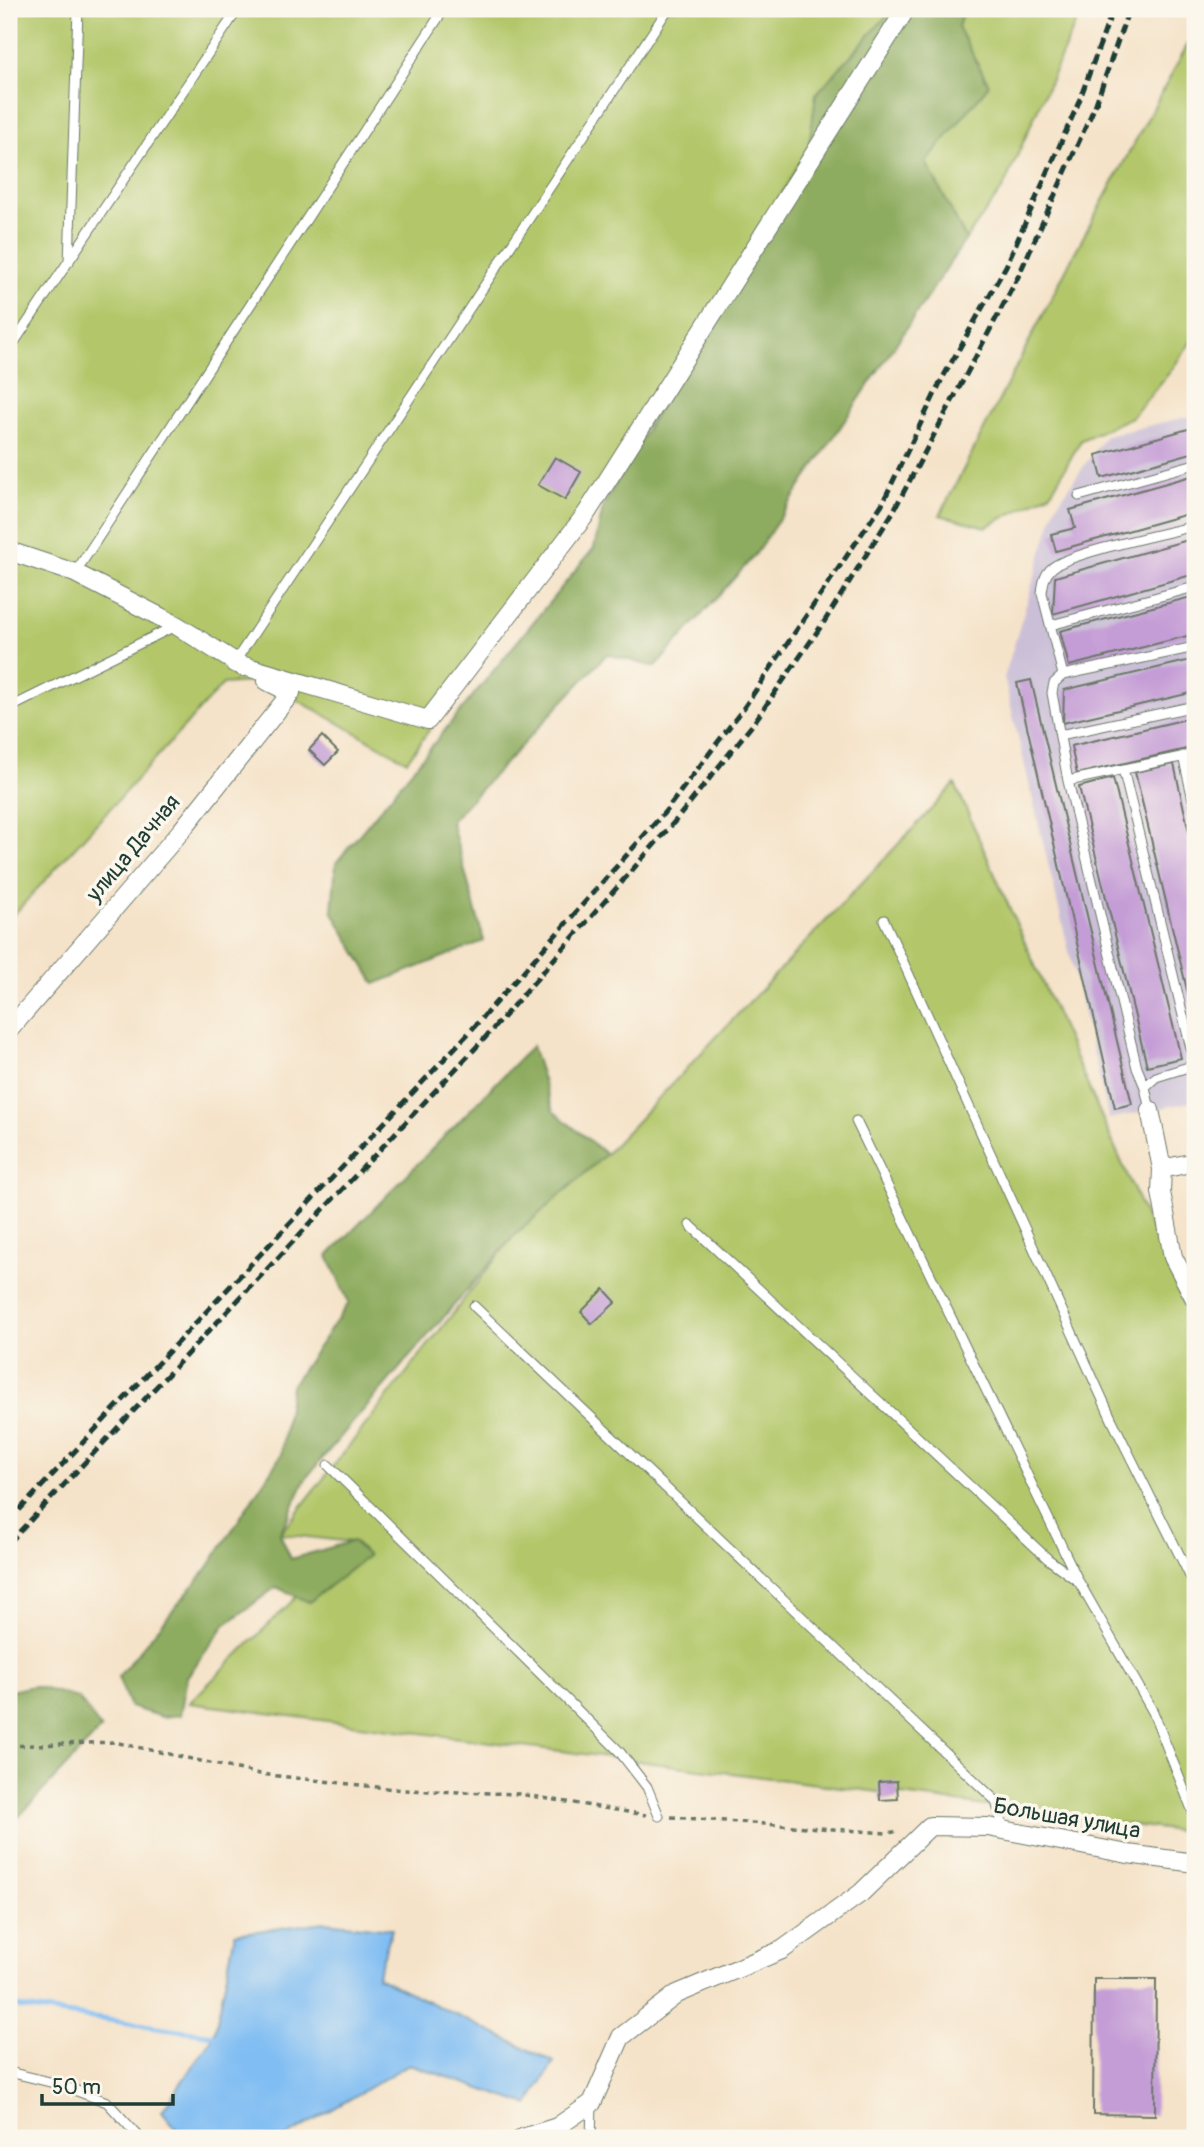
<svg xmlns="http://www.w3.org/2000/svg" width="1204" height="2147" font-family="Pangolin,sans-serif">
<rect width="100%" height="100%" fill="#fbf7ec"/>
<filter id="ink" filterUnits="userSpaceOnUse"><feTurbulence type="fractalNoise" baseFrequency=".0143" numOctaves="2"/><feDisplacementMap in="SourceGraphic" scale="14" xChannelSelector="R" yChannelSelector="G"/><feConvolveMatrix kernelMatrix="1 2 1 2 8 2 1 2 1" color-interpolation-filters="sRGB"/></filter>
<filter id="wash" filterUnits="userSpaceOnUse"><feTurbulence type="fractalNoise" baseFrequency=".00686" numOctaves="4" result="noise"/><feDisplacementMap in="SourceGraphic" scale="28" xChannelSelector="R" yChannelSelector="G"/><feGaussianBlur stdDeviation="1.57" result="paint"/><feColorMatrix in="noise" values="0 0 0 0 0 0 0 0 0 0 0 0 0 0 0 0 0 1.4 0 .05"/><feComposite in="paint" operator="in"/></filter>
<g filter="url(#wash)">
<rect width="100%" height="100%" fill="#f5e3c9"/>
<!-- industrial -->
<path fill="#cabfd7" d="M1195 415V1101L1109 1119 1004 678 1056 506 1105 436Z"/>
<!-- green -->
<path fill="#b3c76b" stroke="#698250" stroke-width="2" d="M9 9H943L407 761 263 681 223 684 9 920Z
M963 9H1082L1003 188 966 239 925 162 989 85 958 27Z
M1194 9H1195V336L1170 372 1132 417 1081 440 1051 493 986 527 940 515 1074 254 1195 31Z
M955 784 1195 1329V1833L189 1703 352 1542 280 1534 513 1237 606 1154Z"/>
<!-- forest -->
<path fill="#8eac5f" stroke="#56744a" stroke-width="2" d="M893 9H963L958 27 989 85 926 162 966 239 755 555 655 667 607 654 451 821 484 941 375 984 332 911 336 863 594 548 604 504 809 146 816 94Z
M532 1046 553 1111 606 1154 513 1237 353 1422 306 1478 280 1534 291 1559 353 1541 368 1556 309 1602 276 1587 225 1625 187 1677 180 1715 162 1717 130 1707 118 1677 207 1569 281 1455 291 1386 349 1303 328 1256Z
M34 1686 78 1698 101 1729 9 1827V1691Z"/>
<!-- water -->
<path fill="#80bdf3" stroke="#507d94" stroke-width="2" d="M325 1922 392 1929 377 1977 554 2062 528 2105 409 2064 284 2138H184L162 2111 214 2035 235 1934Z"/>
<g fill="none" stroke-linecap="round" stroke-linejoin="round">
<!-- stream -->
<path stroke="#80bdf3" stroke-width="5" d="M9 2006 214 2035"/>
</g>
<g id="blocks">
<!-- building -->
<path fill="#c49dd6" d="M1195 427V452L1102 478 1096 455Z
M555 457 581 472 565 500 538 485Z
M1195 475V512L1056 551 1051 534 1075 528 1070 510Z
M1195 538V574L1053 614 1055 577Z
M1195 596V634L1069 666 1060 631Z
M1195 659V692L1063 723 1064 690Z
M1031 680 1132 1104 1115 1108 1017 683Z
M1195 717V747L1077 774 1071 746Z
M322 736 338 752 325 765 309 750Z
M1174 764 1195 859 1194 1019 1135 772Z
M1113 778 1181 1058 1147 1066 1079 787Z
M604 1289 616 1302 592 1324 581 1312Z
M897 1781 898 1799 880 1800 879 1782Z
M1094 1979H1156L1155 2115 1093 2114Z"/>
</g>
</g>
<g filter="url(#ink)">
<use href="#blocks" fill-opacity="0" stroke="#6a7768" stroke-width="2"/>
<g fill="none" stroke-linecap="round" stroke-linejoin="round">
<defs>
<path id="service" d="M69 262 78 9
M9 350 238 9
M1079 496 1195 464
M75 573 444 9
M1051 625 1195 587
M234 663 668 9
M1063 675 1042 593C1043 584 1044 575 1052 568 1069 553 1167 533 1195 526
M9 708 175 626
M1060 735 1195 706
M1183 756 1195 808
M1123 769 1195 1065
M1068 781 1052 693 1054 683 1063 675 1195 647
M884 920 1112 1420 1195 1586
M1145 1087 1156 1077 1195 1065
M1150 1110 1145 1087 1137 1068 1068 781 1195 754
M856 1121 1078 1580
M690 1225 1048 1559 1079 1582 1153 1712 1195 1817
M474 1306 996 1801 1004 1830
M328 1465 619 1751 647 1787 659 1816
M9 2072 58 2084 107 2102 140 2138
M591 2138 592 2104"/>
<path id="minor" d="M9 551 75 573 176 625 243 667
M234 663 428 720 586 514 906 9
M9 1030 181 831 291 693 267 681
M1150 1110 1162 1169 1161 1192 1173 1257 1195 1299
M1162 1169 1195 1162
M522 2138 557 2127 592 2103 621 2037 677 1994 782 1950 861 1893 930 1826 988 1827 1128 1854 1195 1863"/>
</defs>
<!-- service casing -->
<use href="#service" stroke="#6a7768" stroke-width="11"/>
<!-- minor casing -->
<use href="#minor" stroke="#6a7768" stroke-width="20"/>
<!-- path -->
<path stroke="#6a7768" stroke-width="3.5" stroke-dasharray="5 5" stroke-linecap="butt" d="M9 1746 114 1742 260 1774 404 1790 519 1794 646 1815
M671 1817 887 1833 900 1831"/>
<!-- service -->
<use href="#service" stroke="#fff" stroke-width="9"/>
<!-- minor -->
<use href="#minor" stroke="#fff" stroke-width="18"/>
<!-- rail -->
<path stroke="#1f3d34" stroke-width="5" stroke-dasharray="10 5" stroke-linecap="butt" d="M9 1521 466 1036 664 813 743 709 882 504 942 379 1006 266 1078 104 1113 9
M9 1543 484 1039 676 820 753 724 824 622 893 512 1017 279 1095 106 1129 9"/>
</g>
</g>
<g text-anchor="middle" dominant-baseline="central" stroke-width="7" stroke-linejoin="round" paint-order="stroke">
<!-- street labels -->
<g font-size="23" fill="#1f3d34" stroke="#fbf7ec">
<text transform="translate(133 848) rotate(-50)">улица Дачная</text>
<text transform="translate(1067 1818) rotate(10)">Большая улица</text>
</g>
</g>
<!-- margin -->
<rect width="1204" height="2147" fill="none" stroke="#fbf7ec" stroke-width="35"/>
<!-- scale -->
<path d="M42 2094v10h131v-10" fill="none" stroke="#1f3d34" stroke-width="3.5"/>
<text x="52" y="2094" font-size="21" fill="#1f3d34" stroke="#fbf7ec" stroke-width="5" paint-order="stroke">50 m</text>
</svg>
